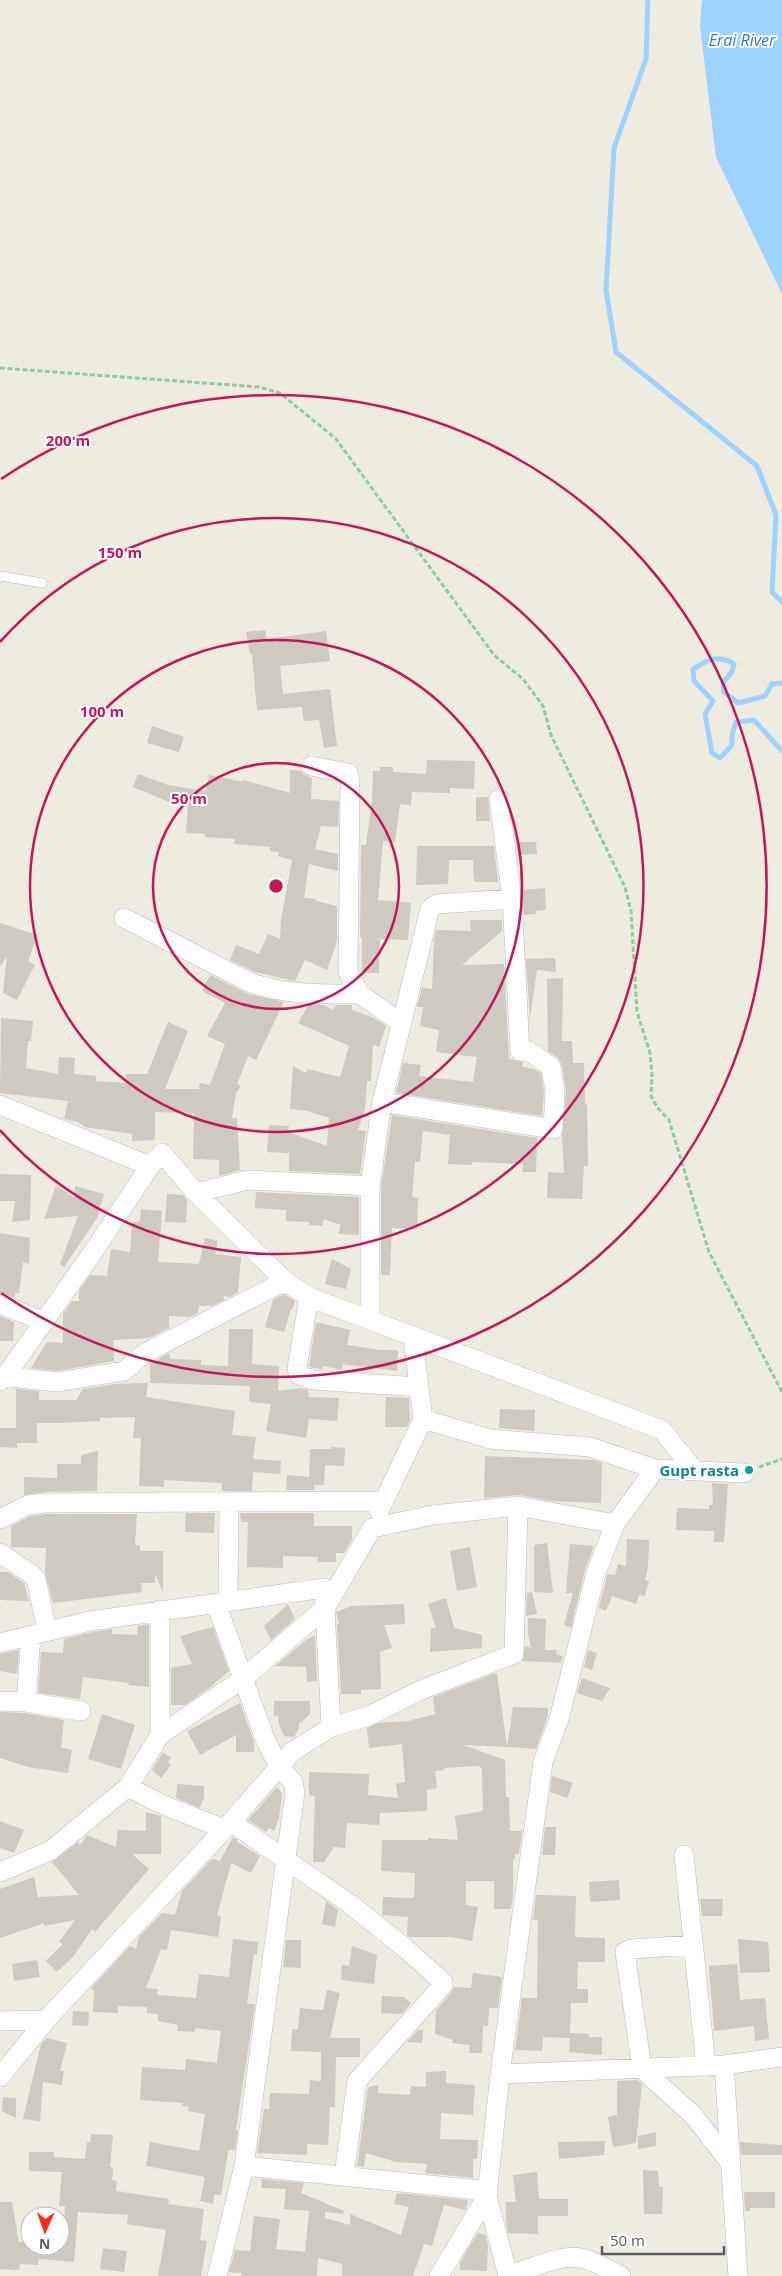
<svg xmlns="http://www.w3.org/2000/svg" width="782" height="2276" font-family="'Open Sans',sans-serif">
<rect width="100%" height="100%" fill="#eeebe0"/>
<!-- water -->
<path fill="#9ed3ff" d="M702 0H782V294L716 157 700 26Z"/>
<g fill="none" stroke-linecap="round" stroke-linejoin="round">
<!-- stream -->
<path stroke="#9ed3ff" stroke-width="5" d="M648 0 646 59 614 148 606 290 616 352 757 466 776 515 772 592 782 602
M782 683 772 684 765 696 738 703 724 692 723 682 732 672 734 664C718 654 707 660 693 669L694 681 713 701 705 714 712 753 720 758 732 745V735L736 722 754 720 782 751"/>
</g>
<!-- building -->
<path fill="#cec9c1" d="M265 630 267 639 326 631 330 661 280 666 283 694 330 689 337 746 324 748 319 720 304 721 302 707 257 710 252 654H250L246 632Z
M152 726 184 737 179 752 147 743Z
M427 760 475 761 474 789 450 788V793L412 792 411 805 400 804 395 842 383 841 378 900 411 903 408 940 380 939 379 973H362V938L360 937 361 845H366L372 801 373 771H380V767H393V772L426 774Z
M290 770 301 771 304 775 312 778 311 799 339 801 338 827 321 826 315 849 338 854V871L309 864 304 898 316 899V901L337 906V941L327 970 305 960 295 981 255 972 230 960 236 945 259 954 268 934 280 939 281 920 292 860 278 856 279 852 270 851V847L234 844 235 839 205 837V834L186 833 188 805 169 802 133 787 138 774 168 785 205 791 209 775 243 782V780L290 793Z
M476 797H488L490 821H476Z
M516 842H536L537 854 518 855Z
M417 846H494L498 882H474L473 860H449L448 884 416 885Z
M545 888 546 910 536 911V914L524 915 522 890Z
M470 920H502V931L462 965 504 964 509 1059 523 1062 522 1067 535 1069 541 1073 544 1093 542 1116 396 1093 403 1063 421 1065 419 1076 473 1082 477 1057 436 1052 439 1030 420 1026 423 1007H417L422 988 432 989 434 941 436 930 471 931Z
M0 923 37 935 28 961 35 965 17 1000 3 993 7 956 0 967Z
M555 958 556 972 537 970 530 1019 526 959Z
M210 975 248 994 284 1002 256 1060 248 1056 237 1084 241 1086 236 1093 232 1118H237L240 1170 219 1176V1160L193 1159 194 1113 155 1112V1140L132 1141V1134L85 1127 78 1122 64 1119 68 1101 0 1093 1 1018 33 1021 31 1041H28L26 1068 58 1074 59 1057 75 1058 74 1074 96 1076V1081L125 1083 126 1074H147L168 1022 188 1031 165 1089H199L200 1083 210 1085 225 1044 207 1036 225 1003 202 991Z
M563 978 562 1041H572L573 1063H584L585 1105 587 1104 588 1166H584L582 1199 547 1198 548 1172 564 1173 562 1135 566 1092 562 1065 558 1058 548 1051 547 979Z
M309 1004 323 1005 333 1010 336 1005H352V1010L374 1018 386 1026 379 1047 373 1045 371 1081H367L365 1108 358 1130 366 1131 360 1174 289 1171V1153L267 1152 269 1125 289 1126 288 1132 327 1146 329 1118 308 1111 290 1109 293 1066 306 1073 307 1069 340 1077 349 1046 298 1023Z
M392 1115 537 1138 536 1172H522L523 1164 472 1162V1165L448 1164 450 1135 423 1131 420 1162H415L412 1197 418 1198 417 1229 392 1228 390 1275H381V1187Z
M0 1174 31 1175 30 1220 12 1222 15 1201H0Z
M56 1186 74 1197 75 1186 104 1194 97 1218 64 1267 60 1264 78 1216 44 1219Z
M256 1192 359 1197V1235L338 1234 341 1225 324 1219 322 1226 309 1225V1222L286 1221V1210L255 1208Z
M167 1194 183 1195 187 1200 186 1223 165 1222Z
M141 1209 162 1211 158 1262 199 1264 205 1238 218 1241 215 1254 241 1257 238 1292 230 1297 224 1296V1300L212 1306H199L198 1313 190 1317 169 1316V1328L149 1338 113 1340 114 1361 57 1371 31 1368 47 1342 63 1343V1314L72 1301H79V1291L90 1275 107 1276 111 1249 130 1252 132 1223 140 1221Z
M0 1233 30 1238 29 1264 23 1262 19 1293H15V1298L0 1293Z
M332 1259 351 1269 346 1289 325 1284Z
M284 1294 295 1301 292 1310 291 1309 284 1332 265 1327 273 1300Z
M0 1316 14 1322 13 1341H0Z
M316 1322 350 1330 347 1345 380 1350H398L397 1371 343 1364 342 1370 323 1366V1369L309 1367Z
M229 1329H253L252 1364 279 1366 278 1391 302 1388 308 1390 309 1397 339 1398 337 1421 309 1419 306 1438 266 1431 271 1404 249 1402 250 1386 150 1383V1364L169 1353 171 1359 201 1360V1365L228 1366Z
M148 1383 146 1397 235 1411 232 1435 256 1437 253 1459 281 1461 280 1474 253 1472 252 1491H222V1483L182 1481 164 1480V1487L139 1486 141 1438H133L135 1417 100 1418V1421L58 1423H37V1443H17V1448L0 1447V1428H16V1389L39 1391V1400H76L83 1389 115 1384Z
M386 1397 409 1398 410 1420 407 1427H385Z
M500 1409 535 1410 534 1431 499 1428Z
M331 1447 345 1448 344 1466 325 1465 324 1485H314V1490H286L287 1475 309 1477 310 1449H331Z
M98 1451 97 1491 46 1492 24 1495V1477L57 1478V1464H81V1455Z
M485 1456 595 1460 602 1463 601 1503 551 1501 519 1495 484 1498Z
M712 1483 728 1484 724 1542H714V1531L676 1530 677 1508 709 1509V1505H713Z
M186 1513H215L214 1533 185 1532Z
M240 1513H314V1526H352V1540L344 1553H336V1562H318V1557L283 1556V1568L247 1567 248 1522H241Z
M47 1514H137L135 1545 140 1546V1551H163V1592L155 1574V1583H141L142 1592 53 1603 45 1573 46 1548 11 1547V1526L31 1516Z
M627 1539 649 1540 648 1568 645 1580 649 1581 645 1596 639 1595 636 1604 612 1596 606 1611 599 1608 607 1576 608 1574 615 1575 618 1564 626 1566Z
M547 1543 553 1593 534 1592V1545Z
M570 1544 594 1546 585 1570 571 1628 564 1625 573 1593H566Z
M470 1547 477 1587 457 1591 450 1551Z
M0 1572H8L24 1583 29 1601 0 1600Z
M532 1592 537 1614 526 1616 527 1593Z
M446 1598 454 1628 482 1635V1648L430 1652 431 1628H436L428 1604Z
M288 1604 295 1619 271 1640 264 1626Z
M404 1604 405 1624 384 1625 392 1648 380 1652 381 1689 361 1690V1694H341L337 1625 339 1624 336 1612 352 1606Z
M528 1618 546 1619 545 1650H557L556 1654 563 1656 561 1663 522 1661 525 1646 531 1648 528 1634Z
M149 1624V1687L128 1685 129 1683 83 1677 80 1699 38 1693 41 1652 63 1653 64 1639 92 1632 112 1629V1634L137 1635 138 1626Z
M213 1627 229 1671 209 1688 185 1705H171V1668L192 1664 180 1636Z
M315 1635 317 1681 307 1682 306 1667 275 1666 306 1640Z
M19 1650 17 1674 0 1671V1654Z
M588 1650 597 1653 592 1670 584 1667Z
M493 1674H497L507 1747 463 1745 505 1760 506 1797H509L510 1831H522L519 1854H515V1860L513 1859V1894L511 1909H494V1881H466V1905L478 1907 472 1941 452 1937H409L407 1935 408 1917 382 1915 383 1897 414 1898 415 1873 381 1871 382 1840H428V1838L458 1840 455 1816 483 1811 482 1770 480 1766 444 1768 445 1770 435 1771 437 1788 427 1790V1811L380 1813 379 1825 347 1823 345 1848 334 1847 324 1862H313L315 1796 309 1795V1772L369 1774 368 1795 398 1798 396 1784 405 1782 402 1744 369 1748 367 1728 379 1723 408 1721 435 1714 433 1697Z
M582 1678 610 1688 602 1701 577 1693Z
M274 1701H310V1714L299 1724V1729L294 1737 284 1736 279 1724 278 1715 274 1717Z
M240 1703 254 1742V1752H236V1735L200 1755 187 1731Z
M513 1707 548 1708V1716L536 1749 507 1747Z
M0 1712 25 1713 64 1720 61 1747 72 1750 68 1773 28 1767 0 1758Z
M102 1714 135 1725 121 1769 88 1759Z
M163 1752 171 1758 168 1762 171 1765 161 1778 152 1770Z
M552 1776 573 1783 567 1798 550 1792Z
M177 1784 204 1786V1798L200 1808 176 1798Z
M277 1787 282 1793 279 1818 274 1831 269 1828 266 1832 248 1820Z
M146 1812 161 1816V1854H132L149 1869 95 1932 92 1929 73 1957 57 1972 46 1961 63 1944 59 1942 75 1920 44 1926V1923L0 1938V1889L34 1877 38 1897 79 1895 52 1862 78 1842 80 1845 87 1835 116 1847 118 1830 146 1831Z
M0 1821 24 1830 14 1853 0 1848Z
M545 1827H556L555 1855H542Z
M233 1837 238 1840 237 1842 260 1856 251 1873 231 1863 217 1916H221L218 1937 171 1930 167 1950 161 1949 146 1988 158 1989 157 1995 196 1998 199 1974 229 1977 233 1939 258 1942 257 1954H254L247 2004H255L236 2130H238L235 2150H229L228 2152 221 2195H214L213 2204 200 2201 205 2177 146 2166 150 2142 199 2151 205 2114 188 2111 189 2107 182 2106 183 2103 140 2100 142 2067 185 2070 186 2059 217 2063 221 2031 195 2028V2032L177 2031 178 2025 158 2021V2014L147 2013V2007L118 2006V2013L93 2012 94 1991 91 1988 130 1946 136 1949 139 1937 162 1913 175 1915 182 1891 212 1859 220 1861Z
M619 1880 620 1900 590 1902 589 1882Z
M536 1895 576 1896 575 1937 605 1938V1962H578L577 1989H588V2003H571L570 2033 589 2034V2037H602V2055L569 2052 570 2038 543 2037 542 2051 515 2050 522 1998H537L538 1920H533Z
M700 1899H723L722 1916H702Z
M326 1901 338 1910 335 1927 322 1924Z
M738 1939 768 1942 770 1972 740 1973Z
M286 1940H301V1968L283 1967Z
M352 1946 377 1955 374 1984 341 1980 342 1965 349 1966Z
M37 1960 40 1977 14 1981 12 1964Z
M737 1964 740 2000 765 1998 769 2039 755 2041 754 2026 714 2031 709 1966Z
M473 1973 502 1977 498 2008H489L488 2026H483L482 2053H469L470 2045 452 2043 453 2040 435 2034 436 2010 451 1993 454 1987 471 1988Z
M327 1990 340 1993 330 2038H360V2057H336L335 2107H330L328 2145 307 2144V2155L257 2153 264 2109H269L270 2093 309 2094 310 2080 321 2081V2052L291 2051 292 2029H298L300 2008 323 2010Z
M382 1996 404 1997 411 2003 402 2014 381 2013Z
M73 2011 89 2012 88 2026 72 2025Z
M418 2030H423L422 2043 407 2042Z
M46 2038 67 2043 60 2071H64L62 2085 43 2082 40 2121 23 2119 41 2044Z
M446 2071V2083L475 2085 473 2115 441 2113 440 2139 478 2140 477 2159H473V2178L425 2173 427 2164 396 2162 366 2153 364 2167 357 2166 368 2087 378 2085V2093L410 2095 411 2086 426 2087V2072Z
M637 2080 642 2084 636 2143 613 2147 608 2117 617 2115V2081Z
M3 2097 16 2098V2118L2 2111Z
M656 2132V2146L638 2149V2136Z
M91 2134 113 2135 110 2167H113L112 2180 117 2181 116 2191 169 2199 168 2204 204 2209 200 2240 207 2241 201 2276H158L166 2230 127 2224 128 2215 78 2212 74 2262 39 2259 38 2265 20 2264 19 2270 0 2269V2202H12L19 2242 30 2241V2246H60V2237H63L65 2206H59L62 2172 29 2171V2152H54V2157L85 2159 87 2142 90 2143Z
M605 2141 604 2155 559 2159 558 2142Z
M740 2142 782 2145V2155H741Z
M643 2170 658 2171 659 2187H663L662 2214H644Z
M537 2172 539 2199H568V2216H538V2234L508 2233 506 2223V2202H516L513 2175Z
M261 2179 304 2183 301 2193 344 2211 343 2214 325 2212V2218L350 2225V2214L401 2235 409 2207 394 2204 397 2193 468 2200 466 2210 444 2205 432 2246 424 2244 413 2276H342V2264L318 2258 317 2276H241L242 2273 229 2272 235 2250 250 2251 254 2216 280 2219 276 2249 305 2252 309 2211 284 2209 286 2189 262 2188Z
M744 2192H775V2208H750V2211H745Z
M478 2233 486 2235 488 2245 487 2271 460 2270V2262Z
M103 2248 127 2251 124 2272 100 2269Z"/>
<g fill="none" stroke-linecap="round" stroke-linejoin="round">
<defs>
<path id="service" d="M0 576 42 583"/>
<path id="minor" d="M311 766 348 773 350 781 348 972 360 994 401 1023
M124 918 251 983C287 995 323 994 360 994
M382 1102 553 1129 555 1092 551 1067 529 1051H520L512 899 499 799
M0 1105 150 1166 162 1153 196 1193 285 1281 309 1297 662 1430 694 1470
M196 1193 248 1180 370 1186
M309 1297 297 1368 299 1375 313 1380 419 1387
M0 1304 43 1321
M370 1319V1186L382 1102 430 909 437 904 512 899
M0 1376 57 1382 124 1371 145 1353 285 1281
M0 1381 4 1378 93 1252 150 1166
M423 1419 490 1439 590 1447 655 1469
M379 1511 423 1419 413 1338
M0 1519 28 1505 46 1503 384 1501
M0 1553 31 1574 36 1579 47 1630
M228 1601 229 1503
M216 1603 265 1739 279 1767 293 1782 295 1792 244 2166 217 2276
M160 1610V1735
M0 1643 90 1621 324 1588 331 1727
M0 1701 26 1702 81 1711
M26 1702 31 1636
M128 1787 161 1804 224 1829
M231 1822 350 1904 405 1948 443 1982V1985L357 2081 344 2175
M684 1855 706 2066
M0 1872 50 1851 128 1787 160 1735 244 1678 326 1607 372 1528 433 1515 518 1506 615 1524 655 1469 744 1473
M693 1945 631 1949 625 1952 642 2069 693 2115 731 2164
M0 2021 46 2020
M724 2065 738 2276
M500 2074 724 2065 782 2057
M0 2077 46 2020 231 1822 292 1752 331 1727 369 1716 421 1690 514 1654 518 1506
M244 2166 488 2191
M487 2196 508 2276
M439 2276 487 2196 500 2074 543 1762 559 1719 596 1573 615 1524
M508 2276C528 2269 561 2254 581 2258 595 2261 608 2269 621 2276"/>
</defs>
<!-- service casing -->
<use href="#service" stroke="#b8bbc1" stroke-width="10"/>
<!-- minor casing -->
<use href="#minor" stroke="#b8bbc1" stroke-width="20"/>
<!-- path -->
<path stroke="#92caa3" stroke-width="3" stroke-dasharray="5 2.5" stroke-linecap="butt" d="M0 368 259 387 280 393 336 439 494 655 523 679 543 706 551 735 625 887 631 911 637 1012 650 1053 652 1075 651 1096 657 1107 669 1120 709 1252 782 1392
M759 1467 782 1459"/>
<!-- service -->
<use href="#service" stroke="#fff" stroke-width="9"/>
<!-- minor -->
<use href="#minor" stroke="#fff" stroke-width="19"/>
</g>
<!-- distance rings -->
<g fill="none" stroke="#c2185b" stroke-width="2.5">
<circle cx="276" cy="886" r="123"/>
<circle cx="276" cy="886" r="246"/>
<path d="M0 642A368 368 0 1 1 0 1130"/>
<path d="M1 479A491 491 0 1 1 1 1293"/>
</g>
<!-- markers -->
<circle fill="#0f9aa8" stroke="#fff" stroke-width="2" cx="749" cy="1470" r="5"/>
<g text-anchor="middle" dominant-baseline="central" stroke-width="4" stroke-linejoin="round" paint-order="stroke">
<!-- culture labels -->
<g font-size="15" font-weight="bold" fill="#0d838f" stroke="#fff" text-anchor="end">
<text x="739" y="1470">Gupt rasta</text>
</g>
<!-- water labels -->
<g font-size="16" font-style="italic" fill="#3378c6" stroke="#fff">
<text x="742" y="40">Erai River</text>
</g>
</g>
<circle cx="276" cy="886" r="8" fill="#c2185b" stroke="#fff" stroke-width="2.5"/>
<g font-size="15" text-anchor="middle" font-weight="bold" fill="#c2185b" stroke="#fff" stroke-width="4" stroke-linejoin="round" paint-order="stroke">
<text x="68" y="446">200 m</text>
<text x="120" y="558">150 m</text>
<text x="102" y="717">100 m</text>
<text x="189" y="804">50 m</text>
</g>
<!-- north arrow -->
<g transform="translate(45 2231) rotate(182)"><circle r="24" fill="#ffffff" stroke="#bdbec1"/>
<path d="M0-4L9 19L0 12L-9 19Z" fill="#fc2e18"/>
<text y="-8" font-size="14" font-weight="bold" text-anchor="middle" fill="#595d63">N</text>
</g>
<!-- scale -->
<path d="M602 2246v8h122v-8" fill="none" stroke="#595d63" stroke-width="2.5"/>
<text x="610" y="2246" font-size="15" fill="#595d63" stroke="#ffffff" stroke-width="4" paint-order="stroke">50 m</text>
</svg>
